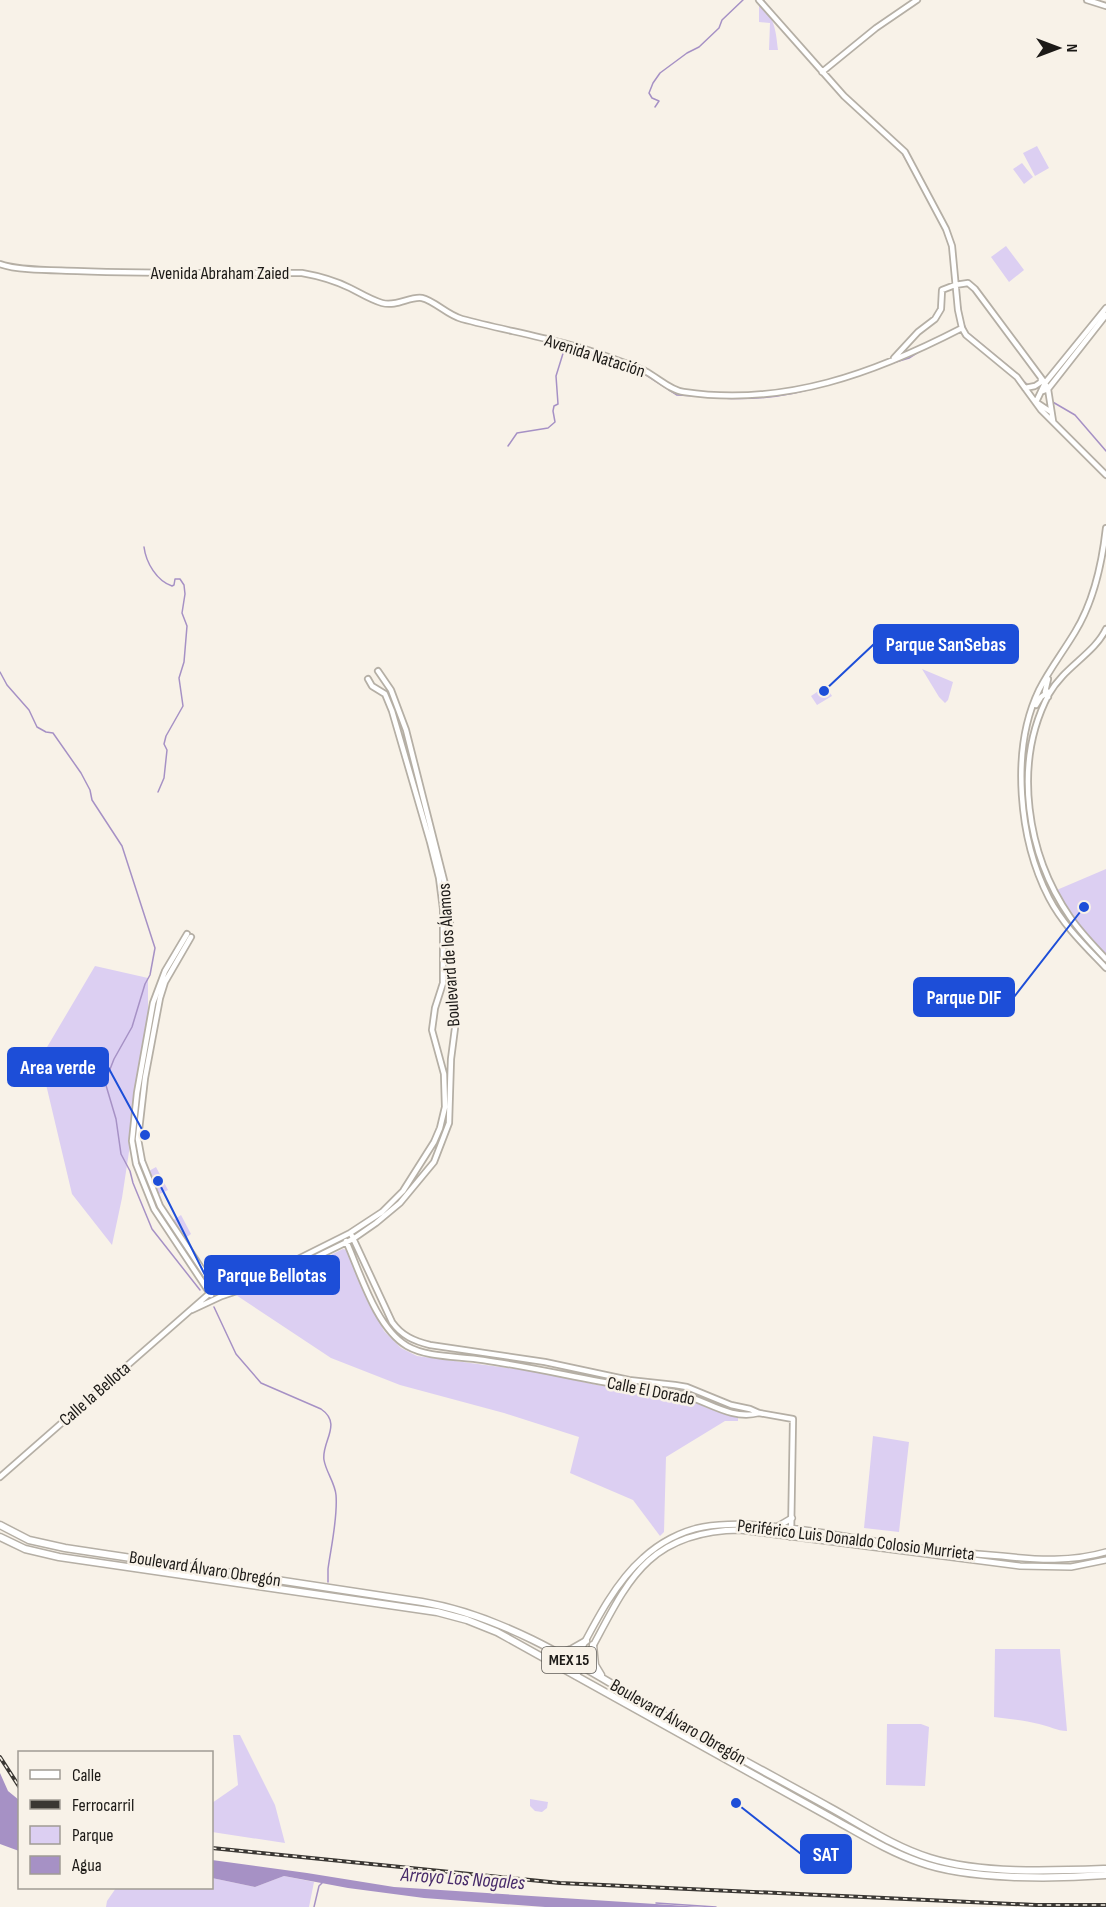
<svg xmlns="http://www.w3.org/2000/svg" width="1106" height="1907" font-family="'Sofia Sans Condensed',sans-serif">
<rect width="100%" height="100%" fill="#f8f2e8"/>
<!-- green -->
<path fill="#dccff2" d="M759 5C775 16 776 32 778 50H769L770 23 759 22Z
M1037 146 1049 168 1035 176 1023 153Z
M1022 163 1033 177 1024 184 1013 169Z
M1006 246 1024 270 1009 282 991 257Z
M922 669 953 682 948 700 945 703 939 697Z
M826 686 832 696 817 705 811 696Z
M1106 869V963L1070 922 1052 892Z
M95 966 148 978V1026L122 1198 112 1245 72 1194 40 1059Z
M156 1167 168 1190 157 1195 149 1171Z
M181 1215 191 1234 184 1239 172 1221Z
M343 1249 347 1250 384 1331 401 1348 417 1356 531 1371 597 1385 681 1397 715 1411 738 1418V1421H725L666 1457 664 1532 660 1536 633 1500 570 1473 579 1437 504 1413 400 1385 331 1358 236 1295 268 1285Z
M873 1436 909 1442 899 1532 864 1528Z
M995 1649H1060L1067 1731C1057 1731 1049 1726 1039 1724 1024 1720 1009 1719 994 1717Z
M887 1724H921L929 1727 925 1786 886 1785Z
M233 1735H240L275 1805 285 1843 212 1832V1803L238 1785Z
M530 1799 548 1802 547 1808 542 1812 535 1811 530 1806Z
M284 1876 314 1882 309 1907H106L107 1901 116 1888H212V1878L255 1887Z"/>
<!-- water -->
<path fill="#a691c5" d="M0 1773 8 1791 19 1800V1851L0 1844Z
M212 1860 307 1873 394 1887 702 1907H545L424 1898 348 1888 284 1876 255 1887 212 1878Z"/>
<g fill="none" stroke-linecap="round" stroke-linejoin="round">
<!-- stream -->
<path stroke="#a691c5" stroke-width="1.5" d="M763 0 805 49
M655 107 659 101 652 98 649 93 653 83 660 73 687 53 699 47 719 28 722 20 743 0
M901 151 912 170
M951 237 954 243 956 264
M958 289 962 319 967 332 1008 366
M952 331 961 326
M547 342 593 354
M886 365 909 358 920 351
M625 366 643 373 677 395 718 397
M1020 378 1028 385
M722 398C755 400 790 396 821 386
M1051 401 1075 415 1106 451
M508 446 517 433 548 428 555 422 553 411 554 406 558 404 556 376 565 347
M144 547C146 563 157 581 172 586L174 585 175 579H180L184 585 185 594 182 613 187 626 184 662 179 678 183 706 166 736 164 744 167 750 164 778 158 792
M0 672 7 685 29 710 37 727 46 732 53 733 81 773 90 790 92 800 122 846 155 948 150 975 145 984 132 1027 114 1059 105 1082 116 1119 121 1154 130 1171 133 1183 152 1229 200 1290
M214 1307 236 1354 261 1383 321 1409C343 1424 321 1442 324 1460 326 1472 335 1483 336 1495 338 1517 331 1547 328 1569V1582
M656 1903 716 1907
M314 1907 319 1886 322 1883"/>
<defs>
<path id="secondary" d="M759 0 844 96 905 152 946 229 952 246 958 310 962 328 966 335 1017 377 1041 410 1106 475
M1087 0 1106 6
M822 72 876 28 917 0
M0 264C18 271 57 270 77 271 152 274 227 273 302 273 319 276 334 280 350 288 360 293 371 300 382 303 397 307 410 296 422 298 435 301 447 315 462 319 511 332 563 340 611 358 622 362 634 366 645 371 657 377 671 391 684 392 784 407 875 373 962 328
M894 358 918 332 935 319 941 309 942 290 955 285 968 283 975 289 1045 383 1048 389 1043 391
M1025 388 1035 386 1041 382V378
M1036 402 1045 383 1106 308
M1036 402 1051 412
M1053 421 1048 389 1106 315
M1106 528C1102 564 1094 601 1075 632 1063 652 1049 670 1039 690 1010 750 1019 840 1049 898 1063 925 1085 946 1106 968
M1106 629C1094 654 1064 667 1049 694 1012 764 1027 855 1070 917 1080 932 1094 946 1106 959
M1048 697 1045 692 1048 679
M1036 705 1041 697 1048 692
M187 934 165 971 153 1003 137 1093 132 1141 136 1164 154 1209 211 1295
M191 937 165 982 160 998 145 1078 138 1139 142 1161 160 1206 217 1292
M352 1236 392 1322C402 1336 414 1341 430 1345L545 1362 629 1380 675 1385 687 1387 731 1405 750 1409 759 1413 793 1419 791 1537
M346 1241C360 1272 376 1328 407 1346 428 1358 459 1356 483 1360 531 1367 578 1378 626 1386 643 1389 660 1389 676 1393 704 1398 729 1421 759 1413
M192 1310 222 1296 269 1280 353 1239 376 1223 400 1203 434 1162 449 1123 451 1059 455 1028 450 985V922L446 888 406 730 391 690 378 671
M0 1477 210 1293 258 1279 350 1233 382 1212 403 1191 434 1142 440 1128 445 1107 444 1074 432 1030 435 1008 443 983V909L439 878 430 842 392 711 385 694 372 686 368 679"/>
<path id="primary" d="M775 1528 792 1518
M569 1672C589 1635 611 1586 643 1558 659 1543 681 1531 703 1527 754 1518 828 1534 880 1542 920 1549 961 1553 1002 1556 1037 1560 1072 1562 1106 1552
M576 1676C622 1600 634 1531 740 1530L1020 1566 1071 1567 1106 1560"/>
<path id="highway" d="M0 1525 29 1540 65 1548 422 1602C511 1617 591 1672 667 1717 720 1748 775 1777 829 1807 862 1825 894 1847 930 1858 981 1874 1053 1871 1106 1869
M0 1537 25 1549 59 1557 437 1612 467 1620 497 1632 837 1821C864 1836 890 1852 919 1862 968 1880 1053 1879 1106 1875
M593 1645 595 1665 601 1675
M558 1654 572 1649 586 1641"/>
</defs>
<!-- secondary casing -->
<use href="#secondary" stroke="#b5afa5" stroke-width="8"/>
<!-- primary casing -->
<use href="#primary" stroke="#b5afa5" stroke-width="8"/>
<!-- highway casing -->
<use href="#highway" stroke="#b5afa5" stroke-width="9"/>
<!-- secondary -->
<use href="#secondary" stroke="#fff" stroke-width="4.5"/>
<!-- primary -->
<use href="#primary" stroke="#fff" stroke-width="5"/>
<!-- highway -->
<use href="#highway" stroke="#fff" stroke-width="6"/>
<defs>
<path id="rail" d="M0 1757 20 1788
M212 1848 560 1883 1036 1905H1106"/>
</defs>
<!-- rail casing -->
<use href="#rail" stroke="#3a3733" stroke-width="4"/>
<!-- rail -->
<use href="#rail" stroke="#f8f2e8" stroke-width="1.5" stroke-dasharray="4.5" stroke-linecap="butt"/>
</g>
<g text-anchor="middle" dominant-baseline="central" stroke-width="5" stroke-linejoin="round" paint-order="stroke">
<!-- shield labels -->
<rect fill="#f8f2e8" stroke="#5e5b56" stroke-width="1.5" x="542" y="1647" width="54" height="26" rx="4.5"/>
<g font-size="16" font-weight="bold" fill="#1c1a17">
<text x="569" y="1660">MEX 15</text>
</g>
<!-- street labels -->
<g font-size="18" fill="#1c1a17" stroke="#f8f2e8">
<text x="220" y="273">Avenida Abraham Zaied</text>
<text transform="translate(595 356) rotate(18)">Avenida Natación</text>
<text transform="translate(449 955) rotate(-94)">Boulevard de los Álamos</text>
<text transform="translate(651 1391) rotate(11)">Calle El Dorado</text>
<text transform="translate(95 1394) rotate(-41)">Calle la Bellota</text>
<text transform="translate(856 1540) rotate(7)">Periférico Luis Donaldo Colosio Murrieta</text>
<text transform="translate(205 1569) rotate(9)">Boulevard Álvaro Obregón</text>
<text transform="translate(678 1722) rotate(30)">Boulevard Álvaro Obregón</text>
</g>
<!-- water labels -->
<g font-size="20" font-style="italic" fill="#482b6a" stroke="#f8f2e8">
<text transform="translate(463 1879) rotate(4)">Arroyo Los Nogales</text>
</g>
</g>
<!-- callouts -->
<path fill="none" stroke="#1d4ed8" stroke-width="2" d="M824 691L874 644M1084 907L1014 997M145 1135L108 1067M158 1181L205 1275M736 1803L801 1854"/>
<g fill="#1d4ed8" stroke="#f8f2e8" stroke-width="2">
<circle cx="824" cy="691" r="6"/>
<circle cx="1084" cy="907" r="6"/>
<circle cx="145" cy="1135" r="6"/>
<circle cx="158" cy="1181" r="6"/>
<circle cx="736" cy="1803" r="6"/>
</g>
<g fill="#1d4ed8" stroke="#1d4ed8" stroke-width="2">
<rect x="874" y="625" width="144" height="38" rx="6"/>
<rect x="914" y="978" width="100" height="38" rx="6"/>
<rect x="8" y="1048" width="100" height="38" rx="6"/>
<rect x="205" y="1256" width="134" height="38" rx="6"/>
<rect x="801" y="1835" width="50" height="38" rx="6"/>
</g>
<g font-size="20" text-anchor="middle" font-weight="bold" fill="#fff">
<text x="946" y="651">Parque SanSebas</text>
<text x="964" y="1004">Parque DIF</text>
<text x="58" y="1074">Area verde</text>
<text x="272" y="1282">Parque Bellotas</text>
<text x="826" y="1861">SAT</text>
</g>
<!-- legend -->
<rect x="18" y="1751" width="195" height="138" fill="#f8f2e8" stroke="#a09c94" stroke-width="1.5"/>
<rect x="30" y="1770" width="30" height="9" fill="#ffffff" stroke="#a09c94" stroke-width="1.5"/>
<text x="72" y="1781" font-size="18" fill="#1c1a17">Calle</text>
<rect x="30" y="1800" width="30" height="9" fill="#3a3733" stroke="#a09c94" stroke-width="1.5"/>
<text x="72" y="1811" font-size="18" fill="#1c1a17">Ferrocarril</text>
<rect x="30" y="1826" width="30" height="18" fill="#dccff2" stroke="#a09c94" stroke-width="1.5"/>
<text x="72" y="1841" font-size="18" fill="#1c1a17">Parque</text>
<rect x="30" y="1856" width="30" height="18" fill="#a691c5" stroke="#a09c94" stroke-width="1.5"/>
<text x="72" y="1871" font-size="18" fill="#1c1a17">Agua</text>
<!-- north arrow -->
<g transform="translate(1058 48) rotate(90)" stroke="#f8f2e8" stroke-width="4.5" paint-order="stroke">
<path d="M0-4.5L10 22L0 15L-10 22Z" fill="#1c1a17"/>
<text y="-9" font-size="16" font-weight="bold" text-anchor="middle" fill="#1c1a17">N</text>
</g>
</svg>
